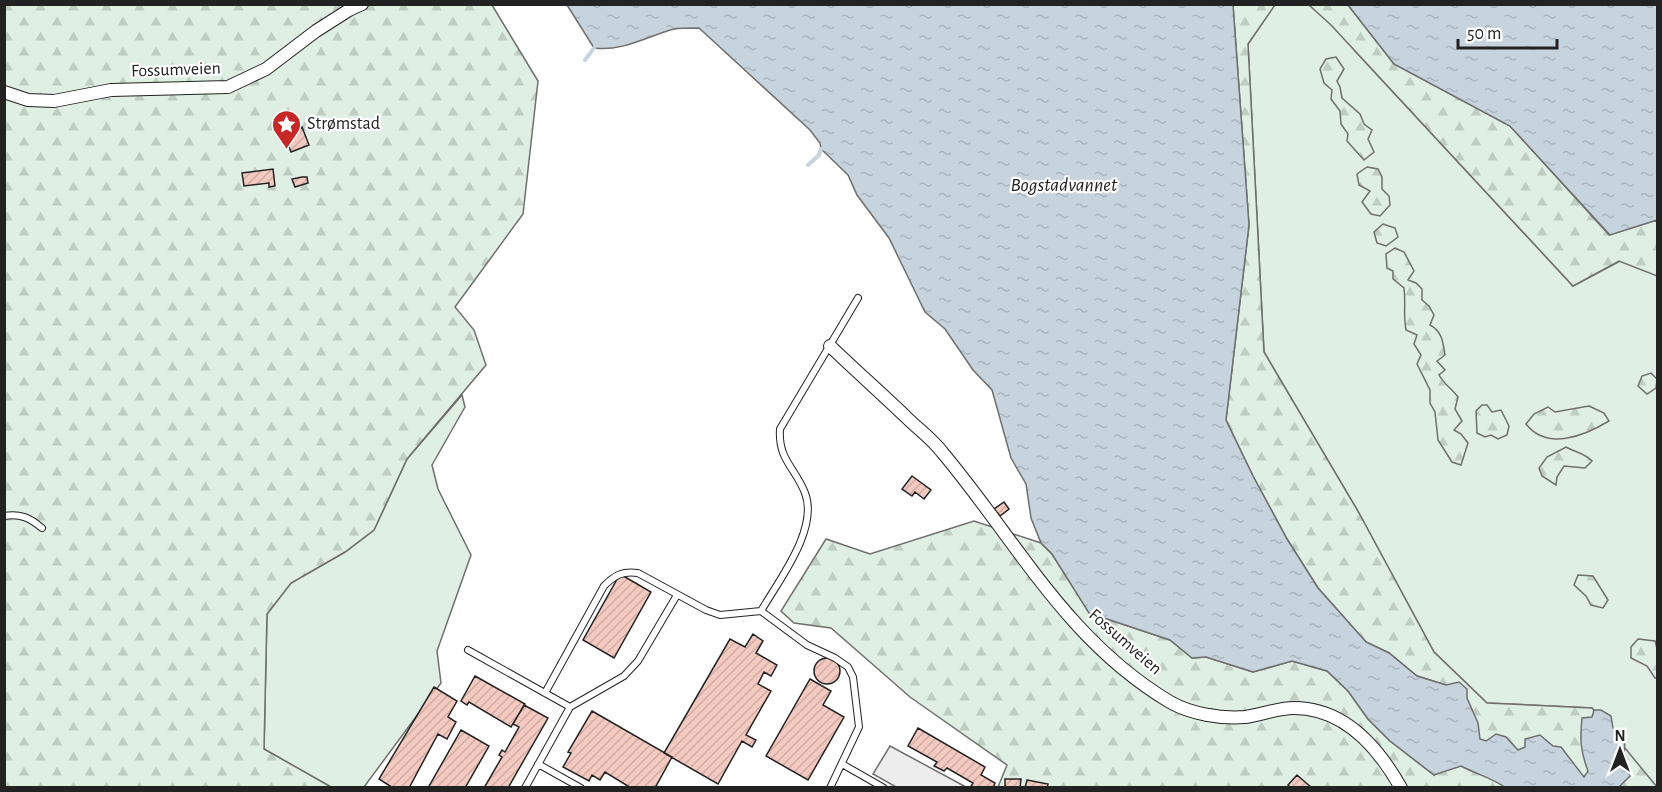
<svg xmlns="http://www.w3.org/2000/svg" width="1662" height="792" font-family="'Alegreya Sans',sans-serif">
<defs>
<pattern id="forest-firs" width="22" height="20" patternUnits="userSpaceOnUse" patternTransform="scale(1.5)"><rect width="22" height="20" fill="#e0efe3"/><path d="M5 1l3.5 6h-7zM16 11l3.5 6h-7z" fill="#c0cdc2"/></pattern>
<pattern id="water-ripples" width="26" height="14" patternUnits="userSpaceOnUse" patternTransform="scale(1.5)"><rect width="26" height="14" fill="#c7d3dd"/><path d="M2 4q2-2 4 0t4 0M15 11q2-2 4 0t4 0" fill="none" stroke="#abb5bd"/></pattern>
<pattern id="building-hatch" width="6" height="6" patternUnits="userSpaceOnUse" patternTransform="scale(1.5)"><rect width="6" height="6" fill="#f3c9c0"/><path d="M-1 1l2-2M0 6l6-6M5 7l2-2" fill="none" stroke="#d0aca5"/></pattern>
</defs>
<rect width="100%" height="100%" fill="#fff"/>
<!-- grass -->
<path fill="#e0efe3" stroke="#6f6f6f" stroke-width="1.5" d="M1269 5H1323L1355 51 1573 286 1620 261 1657 257V787H1632L1592 708 1487 703 1434 652 1359 513 1264 352 1248 44 1263 22Z
M462 395 465 407 432 465 438 489 471 555 437 651 441 683 364 787H331L264 749 267 614 291 583 345 552 374 530 407 459Z"/>
<!-- forest -->
<path fill="url(#forest-firs)" stroke="#6f6f6f" stroke-width="1.5" d="M5 5H492L538 81 523 214 455 307 474 330 486 365 407 459 374 530 345 552 291 583 267 614 264 749 331 787 5 788Z
M1233 5H1275L1248 44 1264 352 1359 513 1434 652 1487 703 1592 708 1657 787H998L1007 765 910 697 831 628 794 623 781 611 826 539 870 554 974 521 1041 543 1052 554 1090 613 1170 640 1192 658 1206 657 1253 672 1292 661 1327 671 1348 691 1368 719 1390 741 1434 775 1446 685 1417 676 1389 653 1366 642 1318 588 1287 539 1253 476 1226 420 1249 225Z
M1309 5H1348L1394 64 1510 126 1609 235 1657 220V276L1619 261 1573 286 1331 25Z
M1336 57 1344 69 1337 81 1340 87 1342 98 1360 114 1364 124 1372 130 1368 139 1374 152 1364 160 1347 141 1348 134 1341 124 1340 111 1331 99 1332 90 1324 83 1320 69 1326 59Z
M1367 167 1378 169 1382 177V189L1389 196 1390 205 1380 216 1371 214 1362 202 1370 191 1359 185 1357 174Z
M1383 224 1395 228 1398 237 1386 246 1377 243 1374 232Z
M1395 248 1404 252 1414 271 1408 280 1416 283 1422 289V300L1429 306 1434 315 1430 325C1442 331 1443 342 1445 355L1437 361 1445 370 1439 375C1444 384 1452 389 1458 397L1455 409 1462 421 1454 430 1461 434 1468 443 1461 465 1452 462 1438 440 1435 412 1430 403V390L1417 364 1421 355 1414 344 1417 335 1406 330C1403 314 1406 304 1404 288L1393 279V271L1387 268 1386 254Z
M1651 373 1657 379 1656 388 1647 394 1638 386 1642 376Z
M1482 405H1487L1492 412 1501 410 1509 426 1507 435 1498 439 1491 435 1485 437 1477 433 1476 411Z
M1589 406 1604 413 1609 421C1584 436 1547 451 1526 424L1534 414 1548 407 1555 412Z
M1566 447C1575 452 1586 454 1592 461L1585 468 1564 466 1557 477 1556 485 1542 476 1539 468 1547 457Z
M1578 575 1593 576 1608 600 1603 608 1591 605 1586 596 1574 585Z
M1638 639 1655 641 1657 648V678H1655L1647 666 1631 658V647Z"/>
<!-- parking -->
<path fill="#ededed" stroke="#6f6f6f" stroke-width="1.5" d="M890 746 966 787H896L873 774Z"/>
<!-- water -->
<path fill="url(#water-ripples)" stroke="#6f6f6f" stroke-width="1.5" d="M567 5H1233L1249 225 1226 420 1253 476 1287 539 1318 588 1366 642 1389 653 1417 676 1446 685 1459 682 1467 689V698L1478 723 1480 739 1486 741 1496 734 1506 737 1518 750 1525 747V739L1540 735 1553 746 1561 747 1584 777 1588 771C1580 750 1580 739 1582 718L1592 717 1594 710H1601L1611 716 1613 728 1625 740 1624 756 1630 776 1619 787 1506 788C1492 778 1476 774 1461 766L1434 775 1390 741 1368 719 1348 691 1327 671 1292 661 1253 672 1206 657 1192 658 1170 640 1089 613 1052 554 1041 543 1031 518 1026 484 1011 458 992 390 973 370 945 329 925 312 889 238 857 195 848 175 821 149 820 143 810 130 699 28C691 28 682 28 674 29 648 36 622 52 594 48Z
M1348 5H1657V220L1610 235 1510 126 1394 64Z"/>
<g fill="none" stroke-linecap="round" stroke-linejoin="round">
<!-- stream -->
<path stroke="#c7d3dd" stroke-width="4" d="M585 60 594 48
M808 165 819 155 821 149"/>
</g>
<!-- building -->
<path fill="url(#building-hatch)" stroke="#222" stroke-width="1.5" d="M302 127 309 145 291 152 284 134Z
M273 169 275 186 269 187V183L244 186 242 173Z
M302 177H307L308 183 295 187 292 179Z
M912 476 931 490 924 499 915 492 912 496 902 489Z
M1004 502 1009 509 1000 516 994 509Z
M620 574 651 592 614 658 583 640Z
M753 634 763 641 756 653 777 665 771 676 764 672 758 684 771 691 746 735 756 740 752 747 742 741 718 784 664 753 730 639 745 647Z
M814 671a13 13 0 1 1 26 0a13 13 0 1 1-26 0Z
M475 676 525 704 511 727 469 702 467 705 461 701Z
M810 679 831 691 823 705 844 717 808 780 766 756Z
M434 687 457 701 448 717 456 722 447 739 438 734 409 788H393L379 779Z
M524 705 548 718 508 788H484L502 757 499 755 502 750 505 752 519 727 513 724Z
M592 711 672 757 655 788H631L605 772 600 780 592 775 589 781 563 767 571 753 568 752Z
M918 728 985 767 981 775 995 783 993 788H970L973 783 947 768 944 771 934 766 937 762 908 746Z
M461 730 489 746 465 788H428Z
M1297 775 1312 788H1291L1288 785Z
M1005 779H1021L1020 788H1005Z
M1027 780 1048 784 1047 788H1025Z"/>
<g fill="none" stroke-linecap="round" stroke-linejoin="round">
<defs>
<path id="service" d="M4 516C20 513 30 518 42 528
M761 611C779 580 819 529 805 493 795 467 778 460 780 429L858 298
M468 650 570 707
M545 693 604 586C615 575 622 571 638 573L706 610 720 615 761 611 807 645 835 658 848 667 853 677 859 727 830 788
M538 764 581 788
M842 764 884 788
M525 788 570 707 624 676 638 661 677 595"/>
<path id="minor" d="M4 92 28 100 54 101 111 90 228 87 266 69 316 31 349 10 362 4
M830 346C855 370 881 393 906 417 918 429 932 439 942 452 1017 541 1066 640 1170 702 1191 714 1221 719 1245 717 1261 715 1277 708 1294 708 1344 708 1378 747 1401 788"/>
</defs>
<!-- service casing -->
<use href="#service" stroke="#222" stroke-width="8"/>
<!-- minor casing -->
<use href="#minor" stroke="#222" stroke-width="14"/>
<!-- service -->
<use href="#service" stroke="#fff" stroke-width="6"/>
<!-- minor -->
<use href="#minor" stroke="#fff" stroke-width="12"/>
</g>
<!-- icons -->
<defs>
<symbol id="sight-pin" viewBox="-11 -11 22 30"><path d="M0 17L-7.5 6A9.5 9.5 0 1 1 7.5 6Z" fill="#c62828" stroke="#fff"/><path d="M0-6L1.8-2.2L6-1.7L2.9 1.2L3.7 5.4L0 3.3L-3.7 5.4L-2.9 1.2L-6-1.7L-1.8-2.2Z" fill="#fff"/></symbol>
</defs>
<g fill-rule="evenodd">
<use href="#sight-pin" x="270" y="108" width="33" height="45"/>
</g>
<g text-anchor="middle" dominant-baseline="central" stroke-width="4.5" stroke-linejoin="round" paint-order="stroke">
<!-- street labels -->
<g font-size="18" fill="#222" stroke="#fff">
<text transform="translate(176 70) rotate(-2)">Fossumveien</text>
<text transform="translate(1125 642) rotate(41)">Fossumveien</text>
</g>
<!-- poi labels -->
<g font-size="18" fill="#222" stroke="#fff" text-anchor="start">
<text x="307" y="124">Strømstad</text>
</g>
<!-- water labels -->
<g font-size="20" font-style="italic" fill="#222" stroke="#fff">
<text x="1064" y="185">Bogstadvannet</text>
</g>
</g>
<!-- border -->
<rect width="1662" height="792" fill="none" stroke="#222222" stroke-width="12"/>
<!-- north arrow -->
<g transform="translate(1620 750)" stroke="#ffffff" stroke-width="4.5" paint-order="stroke">
<path d="M0-4.5L10 22L0 15L-10 22Z" fill="#222222"/>
<text y="-9" font-size="16" font-weight="bold" text-anchor="middle" fill="#222222">N</text>
</g>
<!-- scale -->
<path d="M1458 39v9h99v-9" fill="none" stroke="#222222" stroke-width="3"/>
<text x="1467" y="39" font-size="18" fill="#222222" stroke="#ffffff" stroke-width="4.5" paint-order="stroke">50 m</text>
</svg>
